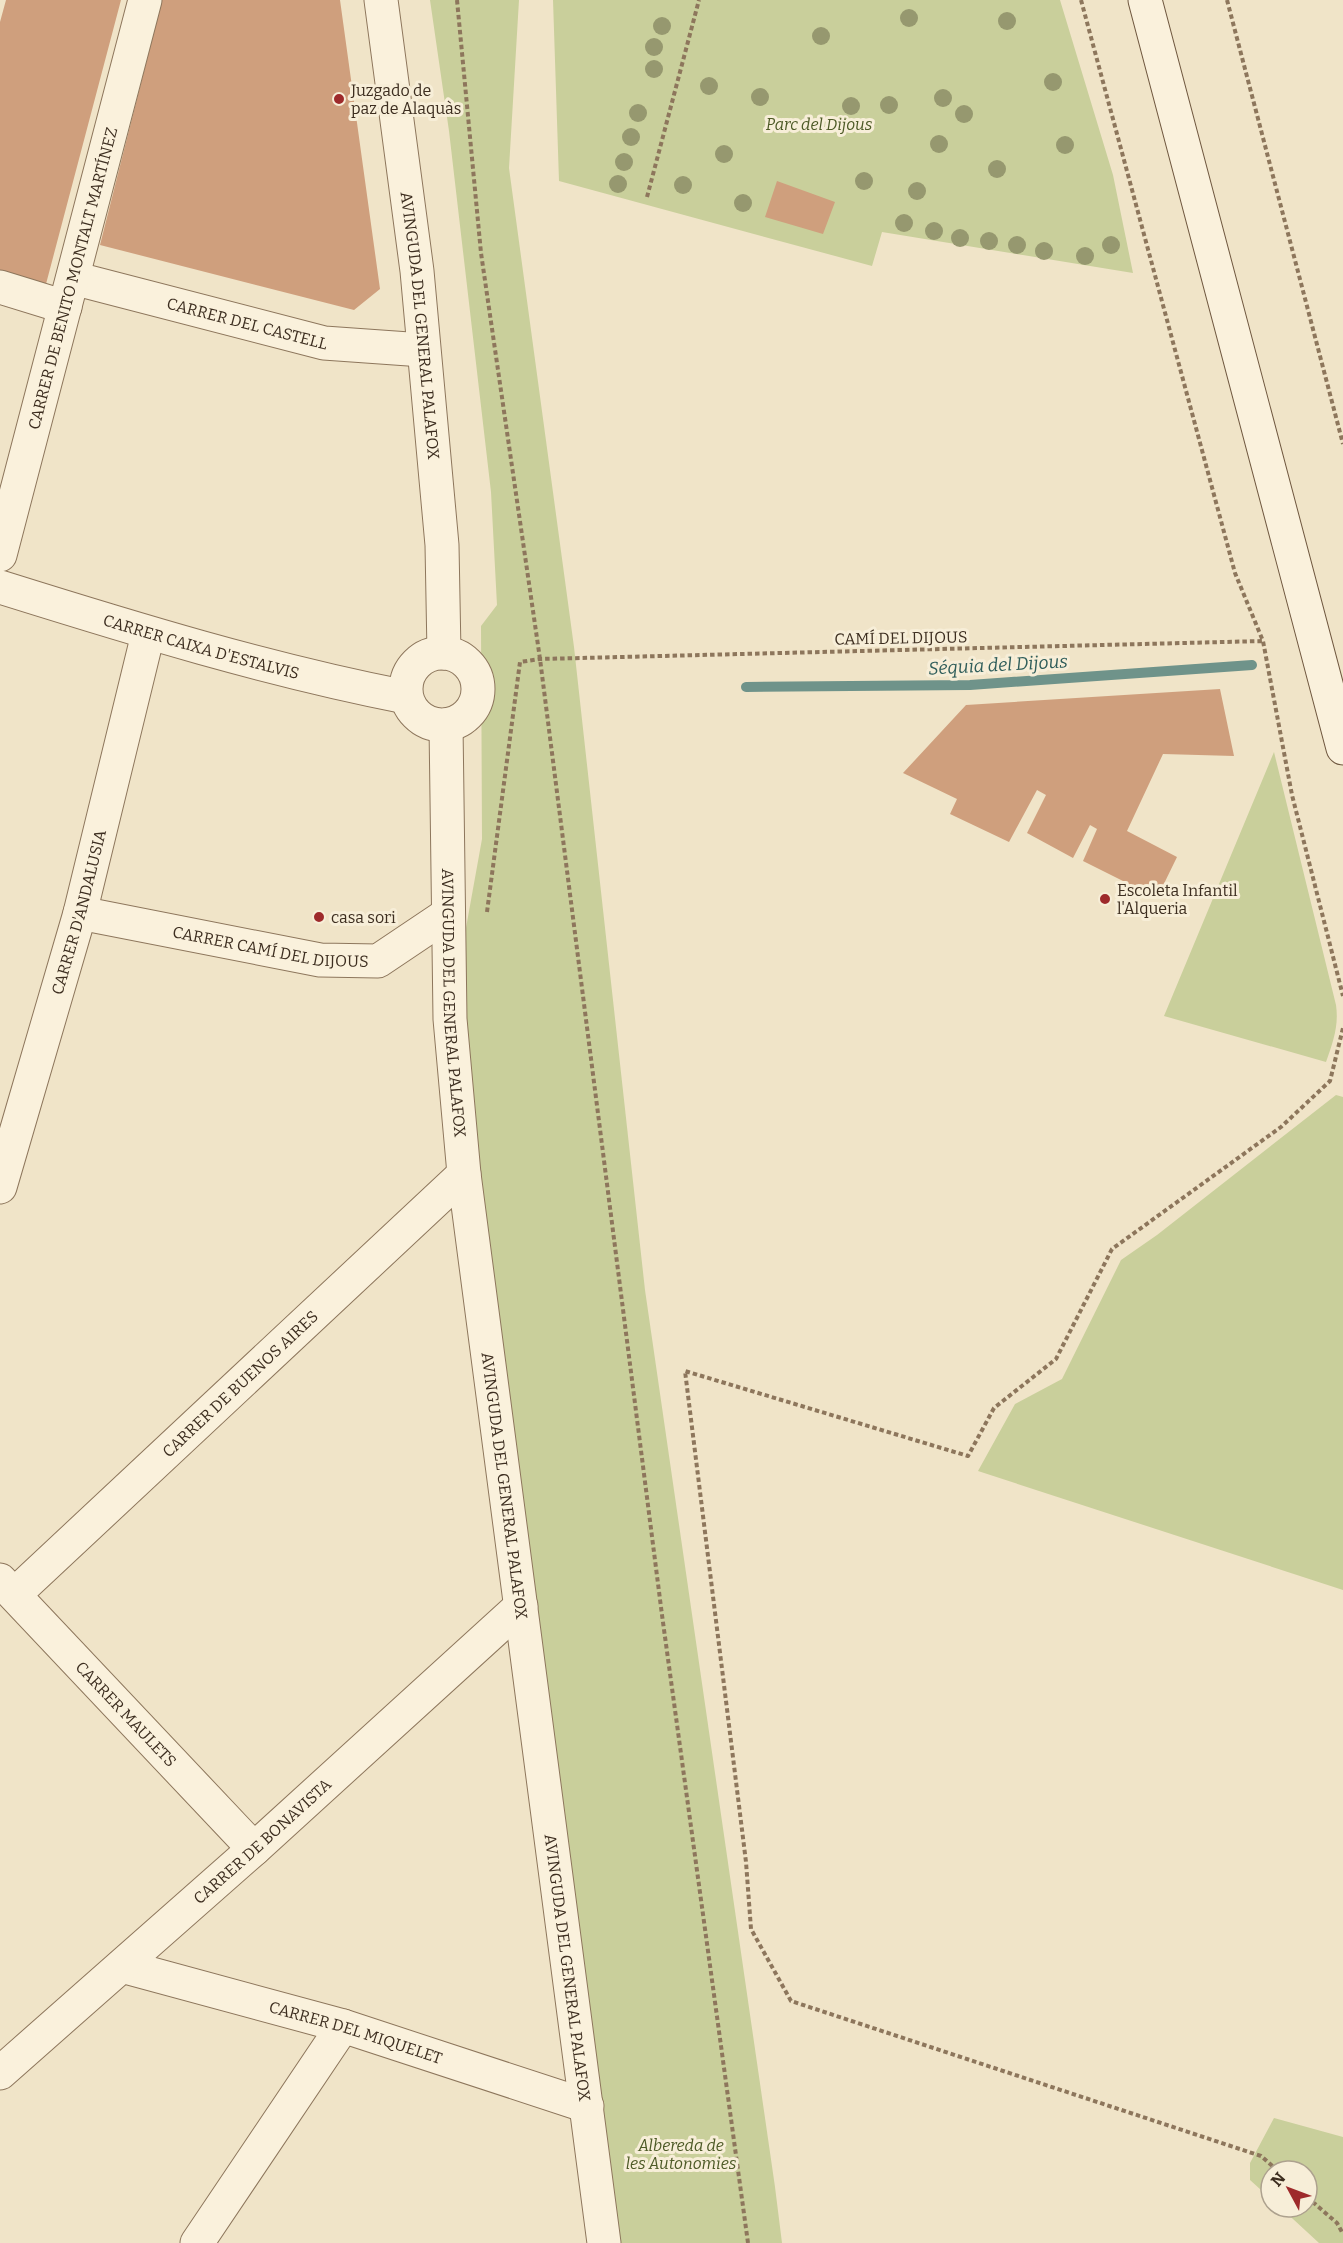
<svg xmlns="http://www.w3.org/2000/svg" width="1343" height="2243" font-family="Bitter,serif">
<rect width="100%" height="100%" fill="#f0e4c8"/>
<!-- green -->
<path fill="#c9cf9b" d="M430 0H519L509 168 574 647 645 1290 775 2187 782 2243H604L464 1174 460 961 482 839 481 626 497 605 491 492 449 131Z
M553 0H1060L1113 175 1133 273 882 232 872 266 559 181Z
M1274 752 1336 1005C1339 1026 1333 1042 1326 1062L1164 1016Z
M1336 1095 1343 1097V1590L978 1471 1015 1404 1062 1379 1121 1260 1157 1235Z
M1274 2118 1343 2137V2243H1319L1280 2207H1307V2171H1271V2199L1250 2180V2163Z"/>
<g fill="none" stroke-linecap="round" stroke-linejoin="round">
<!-- stream -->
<path stroke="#6f938a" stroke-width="10" d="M746 687 970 685 1252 665"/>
</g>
<!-- building -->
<path fill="#cf9f7d" d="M6 0H121L46 284 0 271V22Z
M162 0H340L380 289 354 310 100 245Z
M777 181 835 202 823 234 765 217Z
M1220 689 1234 756 1163 754 1127 831 1177 857 1157 898 1083 861 1097 829 1090 825 1073 858 1027 833 1046 795 1037 790 1009 842 950 814 957 799 903 773 966 705Z"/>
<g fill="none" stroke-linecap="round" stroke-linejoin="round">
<defs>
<g id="minor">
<path id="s1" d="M381 0 417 271 442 545 444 653"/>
<path id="s2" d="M73 278 324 343 423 350"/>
<path d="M0 287 65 307"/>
<path id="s3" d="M0 555 145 0"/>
<path id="s4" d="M0 587C134 629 268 670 406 697"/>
<circle cx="442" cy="689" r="36"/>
<path id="s5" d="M446 725 450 1019 464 1174 604 2243"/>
<path id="s6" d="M80 913 320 960 378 961 448 914"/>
<path id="s7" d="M0 1187 80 913 148 634"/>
<path id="s8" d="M0 1580 254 1849"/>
<path id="s9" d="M15 1594 464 1174"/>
<path id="s10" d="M122 1966 343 2026 587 2106"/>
<path id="s11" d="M0 2073 254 1849 521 1606"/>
<path d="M197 2243 343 2026"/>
</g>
<path id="secondary" d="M1145 0 1343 748"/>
</defs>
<!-- minor casing -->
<use href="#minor" stroke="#8d765c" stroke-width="35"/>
<!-- secondary casing -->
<use href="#secondary" stroke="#6f573f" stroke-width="35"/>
<!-- path -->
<path stroke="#8d765c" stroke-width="4" stroke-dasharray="4.5 3" stroke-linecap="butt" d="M457 0 481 253 540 659 662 1615 748 2243
M1081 0 1235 573 1263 641 1292 795 1343 996
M1227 0 1343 444
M647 197 699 0
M487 912 520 662 540 659 1263 641
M1278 2171 1261 2156 791 2001 751 1929 746 1862 685 1371 968 1456 994 1408 1056 1359 1112 1249 1281 1127 1330 1081 1343 1028
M1307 2197 1337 2223 1343 2234"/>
<!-- minor -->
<use href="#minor" stroke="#faf1dc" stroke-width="33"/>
<!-- secondary -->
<use href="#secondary" stroke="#faf1dc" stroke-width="33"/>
</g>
<!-- trees -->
<g fill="#96986f">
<circle cx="909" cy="18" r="9"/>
<circle cx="1007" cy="21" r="9"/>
<circle cx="662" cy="26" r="9"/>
<circle cx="821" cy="36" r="9"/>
<circle cx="654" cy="47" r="9"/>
<circle cx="654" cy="69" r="9"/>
<circle cx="1053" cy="82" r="9"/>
<circle cx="709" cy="86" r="9"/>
<circle cx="760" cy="97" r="9"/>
<circle cx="943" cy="98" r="9"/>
<circle cx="889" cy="105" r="9"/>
<circle cx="851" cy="106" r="9"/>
<circle cx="638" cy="113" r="9"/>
<circle cx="964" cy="114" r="9"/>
<circle cx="631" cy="137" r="9"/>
<circle cx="939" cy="144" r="9"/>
<circle cx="1065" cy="145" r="9"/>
<circle cx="724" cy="154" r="9"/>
<circle cx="624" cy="162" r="9"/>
<circle cx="997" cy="169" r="9"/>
<circle cx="864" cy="181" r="9"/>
<circle cx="618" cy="184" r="9"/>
<circle cx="683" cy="185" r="9"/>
<circle cx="917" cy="191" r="9"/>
<circle cx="743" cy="203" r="9"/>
<circle cx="904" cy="223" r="9"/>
<circle cx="934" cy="231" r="9"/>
<circle cx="960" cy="238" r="9"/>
<circle cx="989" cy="241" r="9"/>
<circle cx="1017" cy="245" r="9"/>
<circle cx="1111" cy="245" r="9"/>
<circle cx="1044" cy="251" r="9"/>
<circle cx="1085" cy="256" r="9"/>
</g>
<!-- markers -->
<g fill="#9e2a2b" stroke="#f7eed8" stroke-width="2">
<circle cx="339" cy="99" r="6"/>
<circle cx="1105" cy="899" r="6"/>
<circle cx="319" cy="917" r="6"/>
</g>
<g text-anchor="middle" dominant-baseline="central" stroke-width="6" stroke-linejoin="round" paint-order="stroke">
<!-- poi labels -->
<g font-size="16" fill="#3d2e20" stroke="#f7eed8" text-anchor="start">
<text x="351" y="90">Juzgado de<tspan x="351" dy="18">paz de Alaquàs</tspan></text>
<text x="1117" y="890">Escoleta Infantil<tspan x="1117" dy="18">l'Alqueria</tspan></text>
<text x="331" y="917">casa sori</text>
</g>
<!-- park labels -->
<g font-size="16" font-style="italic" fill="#4d5a26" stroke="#f7eed8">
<text x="819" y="124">Parc del Dijous</text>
<text x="681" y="2145">Albereda de<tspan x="681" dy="18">les Autonomies</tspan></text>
</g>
<!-- street labels -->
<g font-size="16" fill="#3d2e20" stroke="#f7eed8">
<text stroke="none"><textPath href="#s3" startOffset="286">CARRER DE BENITO MONTALT MARTÍNEZ</textPath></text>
<text stroke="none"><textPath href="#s2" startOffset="180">CARRER DEL CASTELL</textPath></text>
<text stroke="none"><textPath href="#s1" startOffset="328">AVINGUDA DEL GENERAL PALAFOX</textPath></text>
<text transform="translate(901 638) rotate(-1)">CAMÍ DEL DIJOUS</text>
<text stroke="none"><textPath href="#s4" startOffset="210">CARRER CAIXA D'ESTALVIS</textPath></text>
<text stroke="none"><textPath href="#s7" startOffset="286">CARRER D'ANDALUSIA</textPath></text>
<text stroke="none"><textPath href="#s6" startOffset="194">CARRER CAMÍ DEL DIJOUS</textPath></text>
<text stroke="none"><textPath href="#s5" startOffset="278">AVINGUDA DEL GENERAL PALAFOX</textPath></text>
<text stroke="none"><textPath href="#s9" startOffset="308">CARRER DE BUENOS AIRES</textPath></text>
<text stroke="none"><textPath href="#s5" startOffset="764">AVINGUDA DEL GENERAL PALAFOX</textPath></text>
<text stroke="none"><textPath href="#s8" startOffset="184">CARRER MAULETS</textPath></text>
<text stroke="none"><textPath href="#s11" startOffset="350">CARRER DE BONAVISTA</textPath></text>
<text stroke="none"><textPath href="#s5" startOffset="1250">AVINGUDA DEL GENERAL PALAFOX</textPath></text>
<text stroke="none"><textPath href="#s10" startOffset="243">CARRER DEL MIQUELET</textPath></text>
</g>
<!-- water labels -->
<g font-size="18" font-style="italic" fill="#2f5d5a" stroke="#f7eed8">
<text transform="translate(998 665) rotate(-3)">Séquia del Dijous</text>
</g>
</g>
<!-- north arrow -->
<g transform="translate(1289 2189) rotate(311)"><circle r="28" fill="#f7eed8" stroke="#ada18e" stroke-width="1.5"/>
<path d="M0-4.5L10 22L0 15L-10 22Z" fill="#9e2a2b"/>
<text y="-9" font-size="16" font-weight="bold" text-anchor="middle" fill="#3d2e20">N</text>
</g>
</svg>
